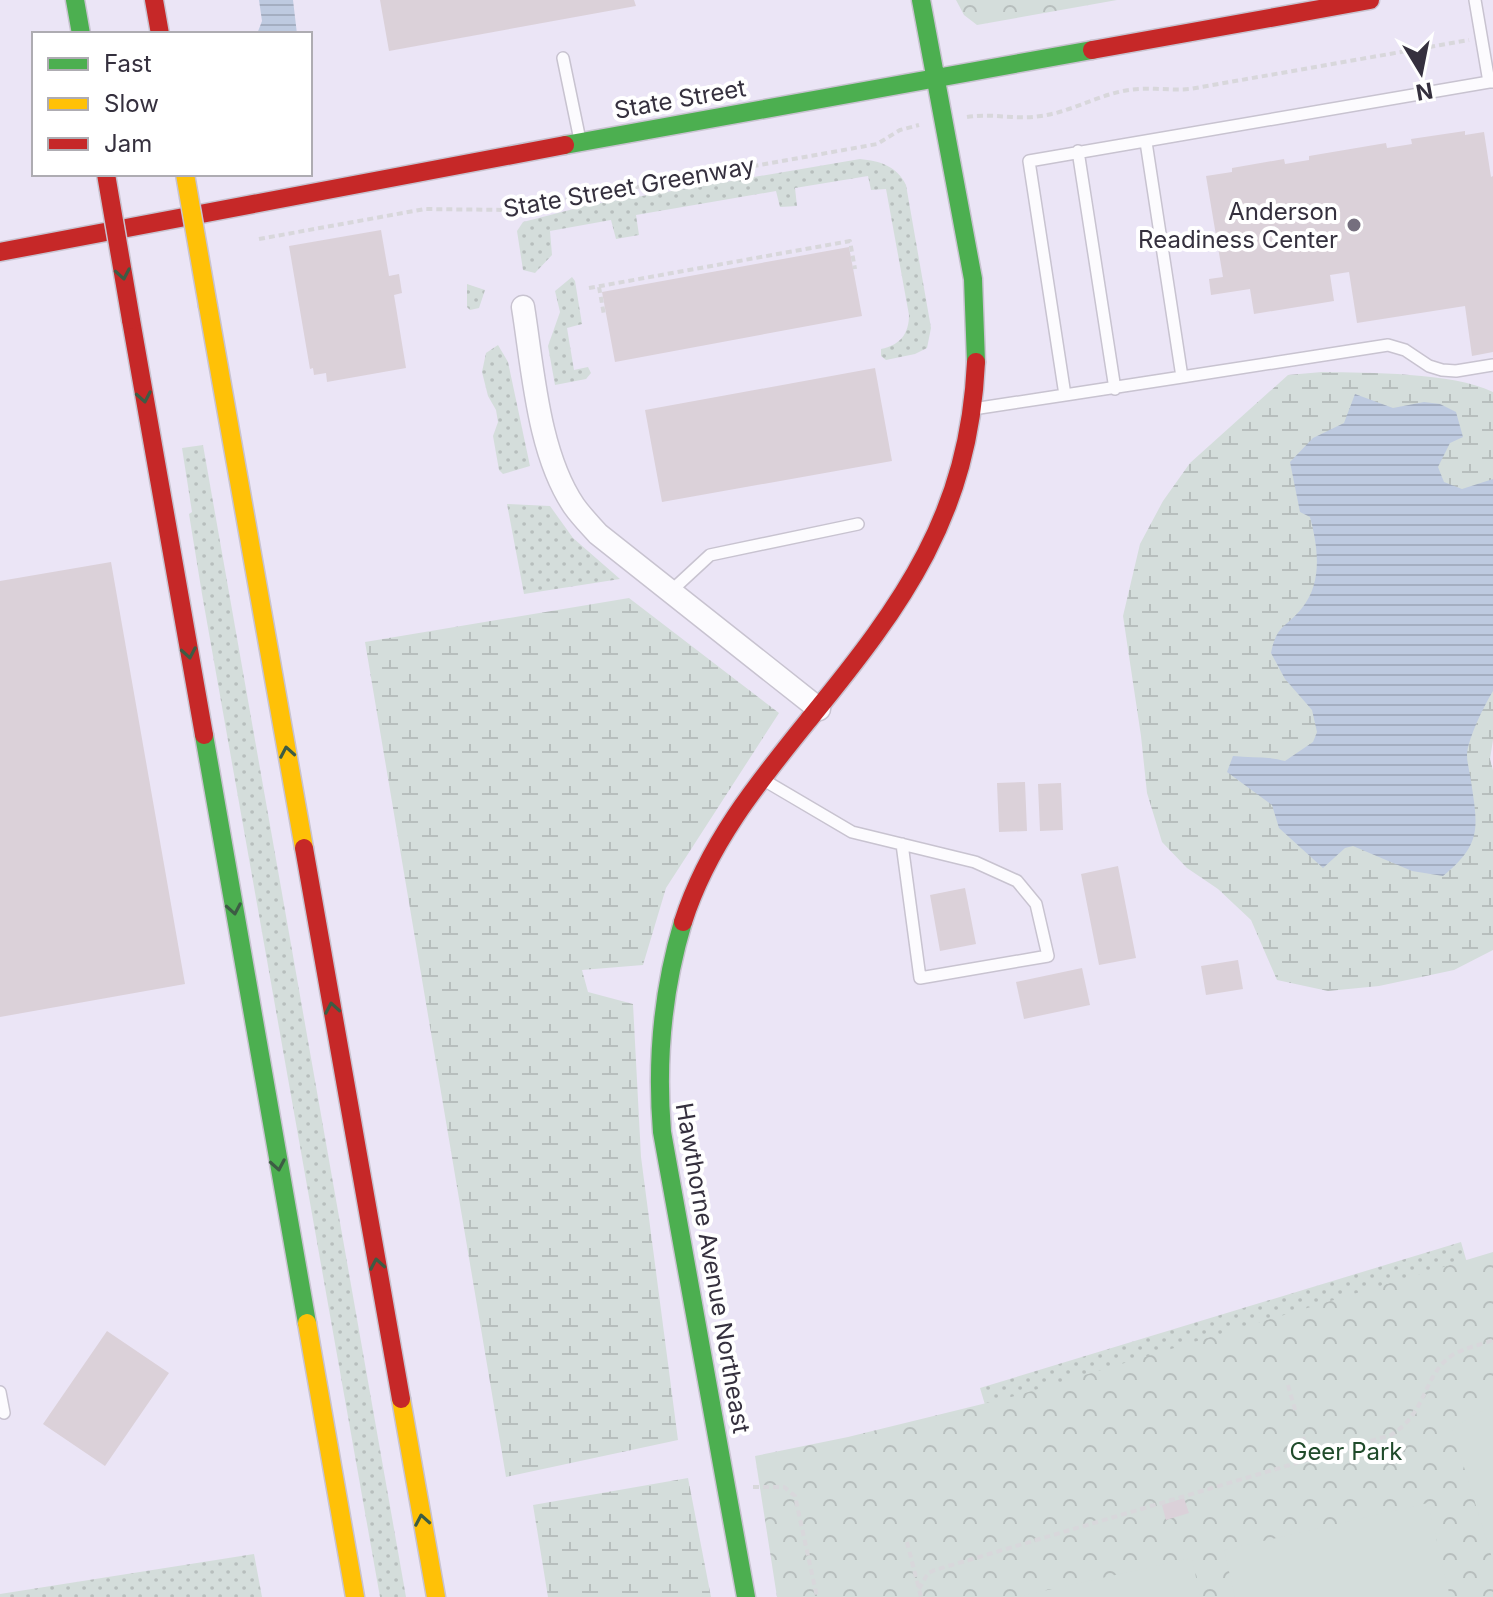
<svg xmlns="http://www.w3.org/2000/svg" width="1493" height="1597" font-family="Inter,sans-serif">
<defs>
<pattern id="grass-dots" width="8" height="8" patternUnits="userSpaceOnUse" patternTransform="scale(2)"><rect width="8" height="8" fill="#d4dddb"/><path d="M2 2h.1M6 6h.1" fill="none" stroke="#b7bebd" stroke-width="1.8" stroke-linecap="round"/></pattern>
<pattern id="forest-crowns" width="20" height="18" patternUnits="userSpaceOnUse" patternTransform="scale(2)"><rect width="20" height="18" fill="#d4dddb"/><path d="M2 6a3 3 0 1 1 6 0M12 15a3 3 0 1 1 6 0" fill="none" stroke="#b7bebd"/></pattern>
<pattern id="wetland-marsh" width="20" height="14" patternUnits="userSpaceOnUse" patternTransform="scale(2)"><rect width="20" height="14" fill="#d4dddb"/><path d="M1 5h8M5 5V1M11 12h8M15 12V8" fill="none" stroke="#b7bebd"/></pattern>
<pattern id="water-rules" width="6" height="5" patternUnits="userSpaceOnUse" patternTransform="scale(2)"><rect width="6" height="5" fill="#becae0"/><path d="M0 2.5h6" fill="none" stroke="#a4aec1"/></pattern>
</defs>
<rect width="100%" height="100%" fill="#ebe5f6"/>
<!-- grass -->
<path fill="url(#grass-dots)" d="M860 159C880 161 897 166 906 185L931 328 927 348 915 354 886 360 881 356V349C900 345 909 334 909 315L886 189 871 190 868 176 795 188 797 206 780 207 776 191 636 215 639 235 616 239 611 220 550 231 552 255 535 273 523 270 517 231 523 222 589 205Z
M572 277 575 281 582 324 567 328 574 370 588 367 591 373 586 379 555 385 548 346 560 312 555 291Z
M467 284 485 290 479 308 470 310 467 307Z
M498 345 508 362 530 466 503 474 499 470 493 436 498 422 496 410 488 396 482 372 486 353Z
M203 445 406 1597H380L202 594 189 514 192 512 182 448Z
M507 504 550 506 573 538 620 579 524 594Z
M1461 1242 1472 1280 997 1445 980 1388Z
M254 1554 262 1597H0V1594Z"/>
<!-- forest -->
<path fill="url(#forest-crowns)" d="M956 0H1117L977 25 964 15Z
M1493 1252V1597H777L755 1456 848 1437 1015 1396Z"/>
<!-- wetland -->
<path fill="url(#wetland-marsh)" d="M1322 372C1369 373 1452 372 1493 392V740L1490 759 1493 770V950L1454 970 1379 986 1328 991 1277 980 1251 920 1218 889 1187 868 1162 842 1147 793 1141 736 1123 616 1140 544 1163 501 1190 463 1288 375Z
M629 598 779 713 666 888 643 965 582 970 588 992 633 1004 641 1157 678 1440 506 1477 365 642Z
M688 1478 711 1597H548L533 1505Z"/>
<!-- pitch -->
<path fill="#d4dddb" d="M1493 1405V1561L1452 1428Z
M1428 1503 1450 1597H1235L1224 1550Z
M1192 1558 1200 1597H1016Z"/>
<!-- water -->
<path fill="url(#water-rules)" d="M259 0H293L297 34H257L262 21Z
M1355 394 1393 408 1424 402 1440 404 1456 412 1463 437 1450 443 1438 467 1444 482 1462 489 1493 479V691C1484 706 1468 738 1467 755 1467 763 1470 773 1471 781 1478 828 1482 844 1443 876L1412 871 1353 846 1345 848 1323 868 1279 828 1272 805 1227 772 1233 756C1251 758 1268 756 1285 761L1313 742 1317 732 1312 710 1285 679 1271 653C1277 624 1285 629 1302 608 1323 582 1318 547 1310 517L1300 512 1290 462 1313 438 1344 423Z"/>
<!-- building -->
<path fill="#dbd1d9" d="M380 0H634L636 6 389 51Z
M1465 131V135L1484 132 1491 177 1493 176V352L1472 356 1465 306 1357 323 1349 272 1330 275 1334 301 1254 314 1250 289 1211 295 1209 279 1223 277 1206 176 1232 172V168L1284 159 1285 164 1309 160V156L1386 143 1387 148 1412 144 1411 139Z
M381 230 389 276 399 274 402 293 394 295 406 368 327 382 326 373 314 375 313 368 310 369 289 246Z
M849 247 862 316 615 362 602 292Z
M875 368 892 461 662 502 645 410Z
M111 562 185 984 0 1017V581Z
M1025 782 1027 831 999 832 997 783Z
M1061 783 1063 830 1040 831 1038 784Z
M1118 866 1136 958 1099 965 1081 874Z
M965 888 976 944 940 951 930 895Z
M1238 960 1243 989 1206 995 1201 966Z
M1082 968 1090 1005 1024 1019 1016 982Z
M107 1331 169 1373 105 1466 43 1424Z
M1184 1498 1189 1513 1166 1520 1162 1505Z"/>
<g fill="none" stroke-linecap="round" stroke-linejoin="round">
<defs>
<path id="lane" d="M1475 0 1489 82H1493
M563 58 580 140
M1078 151 1115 389
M1182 377 1388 345 1405 350 1429 366 1442 370 1456 371 1493 365
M1065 395 1182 377 1146 142
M973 409 1065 395 1029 161 1489 82
M670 592 710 555 858 524
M762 779 852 832 975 862 1017 881 1036 904 1048 956 920 978 902 844
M0 1392 4 1413"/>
<path id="street" d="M523 307C533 369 538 453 574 506 581 516 590 525 598 534L819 709"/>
<path id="fast" d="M75 0 81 34
M921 0 973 279 976 362
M565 145 1092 50
M204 735 307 1323
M683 922C662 992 656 1059 662 1132L746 1597"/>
<path id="slow" d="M208 306 304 848
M307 1323 355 1597
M401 1399 436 1597"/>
<path id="jam" d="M154 0 160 34
M1092 50 1370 0
M0 252 565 145
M131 320 204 735
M304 848 401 1399
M683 922C708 843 760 780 811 717 904 603 969 514 976 362"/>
</defs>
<!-- lane casing -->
<use href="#lane" stroke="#c8c3d0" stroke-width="14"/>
<!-- street casing -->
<use href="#street" stroke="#c8c3d0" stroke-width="25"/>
<!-- fast casing -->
<use href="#fast" stroke="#c8c3d0" stroke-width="21"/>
<!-- slow casing -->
<use href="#slow" stroke="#c8c3d0" stroke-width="21"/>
<!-- jam casing -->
<use href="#jam" stroke="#c8c3d0" stroke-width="21"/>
<!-- path -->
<path stroke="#d8d7db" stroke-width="4" stroke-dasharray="6 4" stroke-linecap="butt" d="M967 117C994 113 1016 120 1041 116 1070 112 1094 97 1123 91 1146 86 1167 91 1190 89L1469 40
M259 239 425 209 508 210 877 144 900 130 919 125
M599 287 604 315
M589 288 850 241 855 269
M1288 1385 1296 1413
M1303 1437 1310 1460
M753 1487H784L795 1496 817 1597
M907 1542 921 1597
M919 1589 928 1573 935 1570 1391 1435C1428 1412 1422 1377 1451 1356 1463 1348 1480 1345 1493 1340"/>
<!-- lane -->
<use href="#lane" stroke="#fcfbfe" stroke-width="11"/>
<!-- street -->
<use href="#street" stroke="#fcfbfe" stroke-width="22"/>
<!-- fast -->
<use href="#fast" stroke="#4caf50" stroke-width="18"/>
<!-- slow -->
<use href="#slow" stroke="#ffc107" stroke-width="18"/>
<!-- jam -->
<use href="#jam" stroke="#c62828" stroke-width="18"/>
<defs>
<path id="slow-bridge" d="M185 174 208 306"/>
<path id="jam-bridge" d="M106 174 131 320"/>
</defs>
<!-- slow-bridge casing -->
<use href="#slow-bridge" stroke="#c8c3d0" stroke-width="21" stroke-linecap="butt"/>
<!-- jam-bridge casing -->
<use href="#jam-bridge" stroke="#c8c3d0" stroke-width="21" stroke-linecap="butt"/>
<!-- slow-bridge -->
<use href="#slow-bridge" stroke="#ffc107" stroke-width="18"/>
<!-- jam-bridge -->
<use href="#jam-bridge" stroke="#c62828" stroke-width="18"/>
</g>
<!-- one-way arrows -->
<defs><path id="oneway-chevron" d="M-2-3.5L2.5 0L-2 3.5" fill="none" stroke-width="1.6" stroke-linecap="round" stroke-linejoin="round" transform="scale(2)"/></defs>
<g stroke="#3d5c44">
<use href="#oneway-chevron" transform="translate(123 274) rotate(80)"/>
<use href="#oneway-chevron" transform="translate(144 397) rotate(80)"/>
<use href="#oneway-chevron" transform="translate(189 653) rotate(80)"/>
<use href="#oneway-chevron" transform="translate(287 752) rotate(-100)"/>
<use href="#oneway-chevron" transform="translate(234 909) rotate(80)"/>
<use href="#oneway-chevron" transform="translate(332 1008) rotate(-100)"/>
<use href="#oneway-chevron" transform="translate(278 1165) rotate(80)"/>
<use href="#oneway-chevron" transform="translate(377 1264) rotate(-100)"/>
<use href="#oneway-chevron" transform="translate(422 1520) rotate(-100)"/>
</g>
<!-- markers -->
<circle fill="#756f7e" stroke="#fff" stroke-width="3" cx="1354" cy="225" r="8"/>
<g text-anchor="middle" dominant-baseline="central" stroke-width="8" stroke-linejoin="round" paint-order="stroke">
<!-- street labels -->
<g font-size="24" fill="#35303e" stroke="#fff">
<text transform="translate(680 99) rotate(-10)">State Street</text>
<text transform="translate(629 187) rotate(-10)">State Street Greenway</text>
<text transform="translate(713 1268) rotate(80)">Hawthorne Avenue Northeast</text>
</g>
<!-- poi labels -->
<g font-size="24" fill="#35303e" stroke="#fff" text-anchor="end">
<text x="1338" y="211">Anderson<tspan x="1338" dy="28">Readiness Center</tspan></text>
</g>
<!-- park labels -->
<g font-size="24" fill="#204b2b" stroke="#fff">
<text x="1346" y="1451">Geer Park</text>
</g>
</g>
<!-- legend -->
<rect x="32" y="32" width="280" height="144" fill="#ffffff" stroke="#aeacb2" stroke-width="2"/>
<rect x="48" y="58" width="40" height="12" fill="#4caf50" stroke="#aeacb2" stroke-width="2"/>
<text x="104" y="72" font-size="24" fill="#35303e">Fast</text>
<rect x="48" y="98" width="40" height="12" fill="#ffc107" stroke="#aeacb2" stroke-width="2"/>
<text x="104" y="112" font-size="24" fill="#35303e">Slow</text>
<rect x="48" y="138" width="40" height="12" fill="#c62828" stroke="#aeacb2" stroke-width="2"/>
<text x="104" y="152" font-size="24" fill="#35303e">Jam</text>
<!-- north arrow -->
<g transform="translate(1421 72) rotate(170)" stroke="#ffffff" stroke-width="6" paint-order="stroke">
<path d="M0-6L14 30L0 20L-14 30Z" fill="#35303e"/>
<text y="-12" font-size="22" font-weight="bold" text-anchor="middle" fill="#35303e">N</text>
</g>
</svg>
